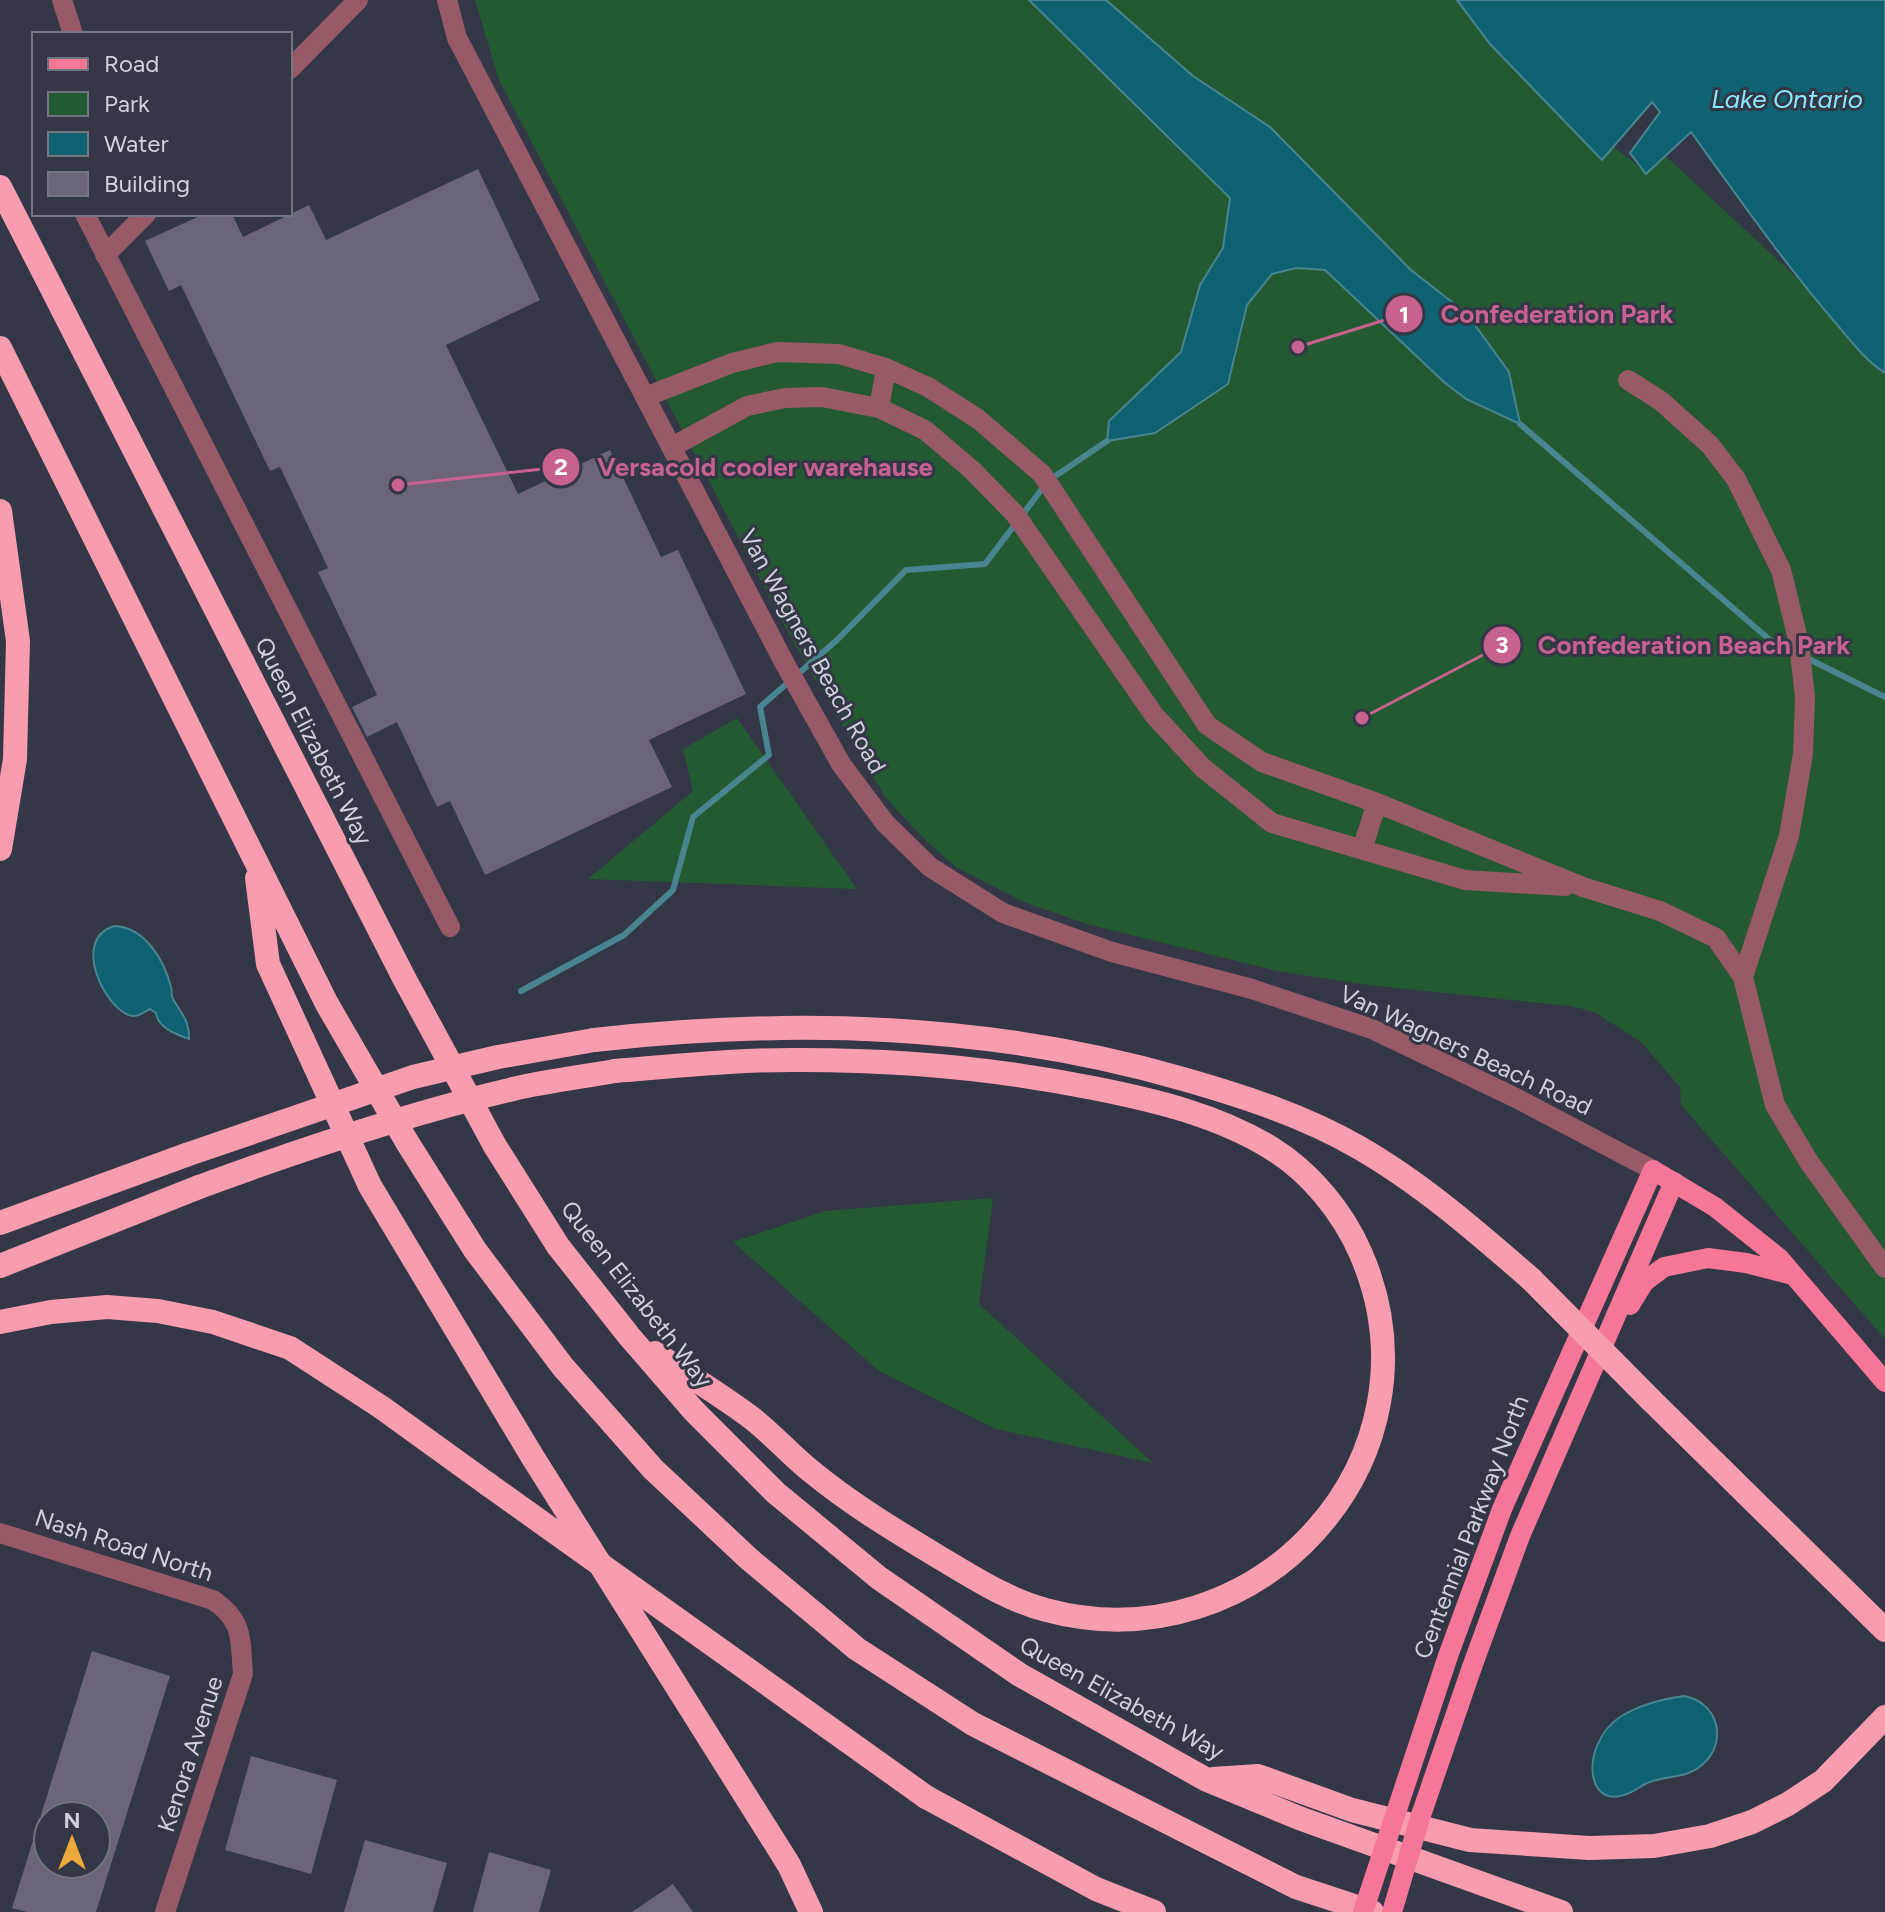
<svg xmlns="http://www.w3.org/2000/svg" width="1885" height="1912" font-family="Figtree,sans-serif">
<rect width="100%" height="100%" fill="#333746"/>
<!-- green -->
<path fill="#245a31" d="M475 0H1468L1599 135 1642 169 1659 150 1885 359V1339L1681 1105 1680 1087 1642 1043 1595 1012 1570 1006 1368 985 1277 971 1087 924 1024 902 956 867 922 837 885 797 792 640 499 80Z
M737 718 857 889 588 879 693 791 683 749Z
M993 1198 979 1304 1153 1463 996 1429 879 1371 733 1242 825 1211Z"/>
<!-- water -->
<path fill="#0f6271" stroke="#498491" stroke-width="2" d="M1029 0H1106L1193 76 1270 127 1411 270 1466 313 1509 372 1520 424 1466 399 1444 382 1325 270 1296 268 1272 274 1247 305 1228 384 1155 433 1107 441 1109 421 1181 352 1200 285 1223 248 1230 198Z
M1457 0H1885V373C1864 360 1849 338 1833 320 1782 260 1737 196 1691 132L1646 174 1630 153 1660 112 1652 102 1602 160 1490 44Z
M114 926C145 927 164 960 171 987 173 994 170 992 173 999 182 1015 189 1019 189 1039 176 1034 158 1028 156 1013L150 1009C144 1012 139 1017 132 1016 106 1011 70 940 114 926Z
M1684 1696C1718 1702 1729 1742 1702 1765 1684 1781 1658 1774 1640 1787 1585 1824 1577 1746 1620 1717 1639 1705 1662 1699 1684 1696Z"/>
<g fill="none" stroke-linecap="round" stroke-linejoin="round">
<!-- stream -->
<path stroke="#498491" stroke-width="6" d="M1520 424 1770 640 1797 653
M1807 658 1885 697
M521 991 624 935 673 890 693 817 769 755 760 707 837 640 906 570 985 564 1048 481 1107 441"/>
</g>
<!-- building -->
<path fill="#6b6577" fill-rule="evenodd" d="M478 169 540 300 446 345 518 494 610 450 661 557 678 550 746 694 649 740 672 787 485 875 450 801 437 807 397 722 367 737 352 707 377 695 318 572 328 568 280 467 270 471 181 285 169 291 145 241 204 214H232L243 237 309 205 326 240Z
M92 1651 170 1676 96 1912H27L12 1908ZM48 1816H96V1864H48Z
M251 1756 337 1780 311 1874 225 1850Z
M365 1840 447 1863 433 1912H344Z
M489 1852 551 1870 539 1912H473Z
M673 1884 693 1912H632Z"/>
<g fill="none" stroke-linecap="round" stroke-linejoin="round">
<!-- minor -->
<path stroke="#985a67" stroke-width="20" d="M62 0 73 34
M447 0 457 38 785 664 841 764 885 823 930 867 1003 913 1112 952 1252 989 1372 1029 1516 1098 1653 1170
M290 69 358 0
M85 214 450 927
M105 255 146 214
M1628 380 1661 401 1710 445 1736 479 1781 570 1799 643 1805 698 1803 754 1789 836 1743 977
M645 397 732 363 777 352 839 354 886 368 928 387 978 419 1042 474 1207 725 1262 762 1377 803 1583 887 1660 911 1716 938 1743 977 1775 1105 1809 1162 1885 1268
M879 408 886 368
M672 447 747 406 785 398 822 397 879 408 925 430 972 470 1015 514 1154 715 1203 768 1272 823 1465 880 1565 886
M1362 849 1377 803
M0 1533 213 1600C244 1621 240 1639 243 1674L165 1912"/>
<!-- major -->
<path stroke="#f57696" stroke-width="20" d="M1630 1305 1644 1282 1664 1267 1708 1258 1746 1263 1793 1275
M1448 1656 1502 1509 1653 1170 1715 1207 1779 1258 1885 1382
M1472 1667 1520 1536 1674 1182"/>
<!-- highway -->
<path stroke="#f89caf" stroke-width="24" d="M0 187 404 978 495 1146 558 1246 629 1336 694 1411 776 1493 879 1578 1020 1675 1207 1780 1299 1818 1561 1912
M0 348 327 1004 407 1142 475 1250 563 1367 653 1469 749 1559 857 1649 973 1724 1296 1887 1372 1912
M0 511 18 641 15 759 0 849
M257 878 268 964 370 1186 532 1456 789 1865 811 1912
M594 1040C793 1018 989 1023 1183 1079 1243 1096 1304 1116 1358 1147 1421 1183 1477 1232 1531 1279
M615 1071C678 1066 741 1059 803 1060 901 1060 998 1069 1093 1088 1154 1100 1217 1115 1271 1148 1310 1172 1343 1212 1361 1254 1449 1458 1258 1667 1046 1610 1007 1600 971 1576 937 1556 894 1530 851 1504 812 1472 790 1455 771 1432 749 1416 718 1393 686 1374 655 1353
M0 1223 186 1155
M0 1266 199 1187
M0 1322 51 1312 107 1307 158 1311 213 1322 290 1348 381 1407 489 1485
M1650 1399 1885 1630
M1213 1779 1258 1776 1352 1810 1470 1840 1589 1848 1654 1846 1710 1836 1752 1822 1788 1804 1823 1781 1885 1717
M926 1797 1096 1889 1154 1912"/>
<!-- major-bridge -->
<path stroke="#f57696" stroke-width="20" d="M1363 1912 1448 1656
M1392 1912 1420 1818 1472 1667"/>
<!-- highway-bridge -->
<path stroke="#f89caf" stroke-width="24" d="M186 1155 413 1077 498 1057 594 1040
M199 1187C302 1149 406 1114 513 1089 547 1081 582 1077 615 1071
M1531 1279 1650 1399
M489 1485 926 1797"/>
</g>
<g text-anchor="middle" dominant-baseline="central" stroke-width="6" stroke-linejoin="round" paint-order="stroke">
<!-- street labels -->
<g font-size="24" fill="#cfd2dc" stroke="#333746">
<text transform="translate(813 651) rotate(61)">Van Wagners Beach Road</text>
<text transform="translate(314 741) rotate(63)">Queen Elizabeth Way</text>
<text transform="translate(1466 1050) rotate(25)">Van Wagners Beach Road</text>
<text transform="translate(637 1294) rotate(52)">Queen Elizabeth Way</text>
<text transform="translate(1471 1527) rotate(-69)">Centennial Parkway North</text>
<text transform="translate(124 1545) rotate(18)">Nash Road North</text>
<text transform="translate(1122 1698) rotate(29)">Queen Elizabeth Way</text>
<text transform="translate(190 1754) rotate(-72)">Kenora Avenue</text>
</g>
<!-- water labels -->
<g font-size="26" font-style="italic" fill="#8be9ff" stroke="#333746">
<text x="1787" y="99">Lake Ontario</text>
</g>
</g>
<!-- callouts -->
<path fill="none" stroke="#c7628f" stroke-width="3" d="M1298 347L1404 314M398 485L561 467M1362 718L1502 645"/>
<g fill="#c7628f" stroke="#333746" stroke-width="3">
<circle cx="1298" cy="347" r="8"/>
<circle cx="398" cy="485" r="8"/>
<circle cx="1362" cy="718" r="8"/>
<circle cx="1404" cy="314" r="20"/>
<circle cx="561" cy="467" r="20"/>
<circle cx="1502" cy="645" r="20"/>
</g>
<g font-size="24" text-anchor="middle" font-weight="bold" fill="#fff">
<text x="1404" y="323">1</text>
<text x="561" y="475">2</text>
<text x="1502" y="653">3</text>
</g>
<g font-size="26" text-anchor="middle" font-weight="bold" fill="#c7628f" stroke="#333746" stroke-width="6" stroke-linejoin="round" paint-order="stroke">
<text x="1557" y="323">Confederation Park</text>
<text x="765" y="476">Versacold cooler warehause</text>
<text x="1694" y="654">Confederation Beach Park</text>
</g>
<!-- legend -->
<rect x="32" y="32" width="260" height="184" fill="#333746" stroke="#717582" stroke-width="2"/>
<rect x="48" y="58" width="40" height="12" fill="#f57696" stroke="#717582" stroke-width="2"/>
<text x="104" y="72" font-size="24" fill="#cfd2dc">Road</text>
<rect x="48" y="92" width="40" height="24" fill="#245a31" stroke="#717582" stroke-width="2"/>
<text x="104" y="112" font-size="24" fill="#cfd2dc">Park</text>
<rect x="48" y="132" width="40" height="24" fill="#0f6271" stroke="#717582" stroke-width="2"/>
<text x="104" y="152" font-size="24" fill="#cfd2dc">Water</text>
<rect x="48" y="172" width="40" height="24" fill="#6b6577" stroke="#717582" stroke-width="2"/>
<text x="104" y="192" font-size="24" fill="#cfd2dc">Building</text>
<!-- north arrow -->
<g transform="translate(72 1840)"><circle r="38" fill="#333746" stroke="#717582" stroke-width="2"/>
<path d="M0-6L14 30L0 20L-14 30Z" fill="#eba93a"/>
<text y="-12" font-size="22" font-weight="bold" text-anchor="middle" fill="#cfd2dc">N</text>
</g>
</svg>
